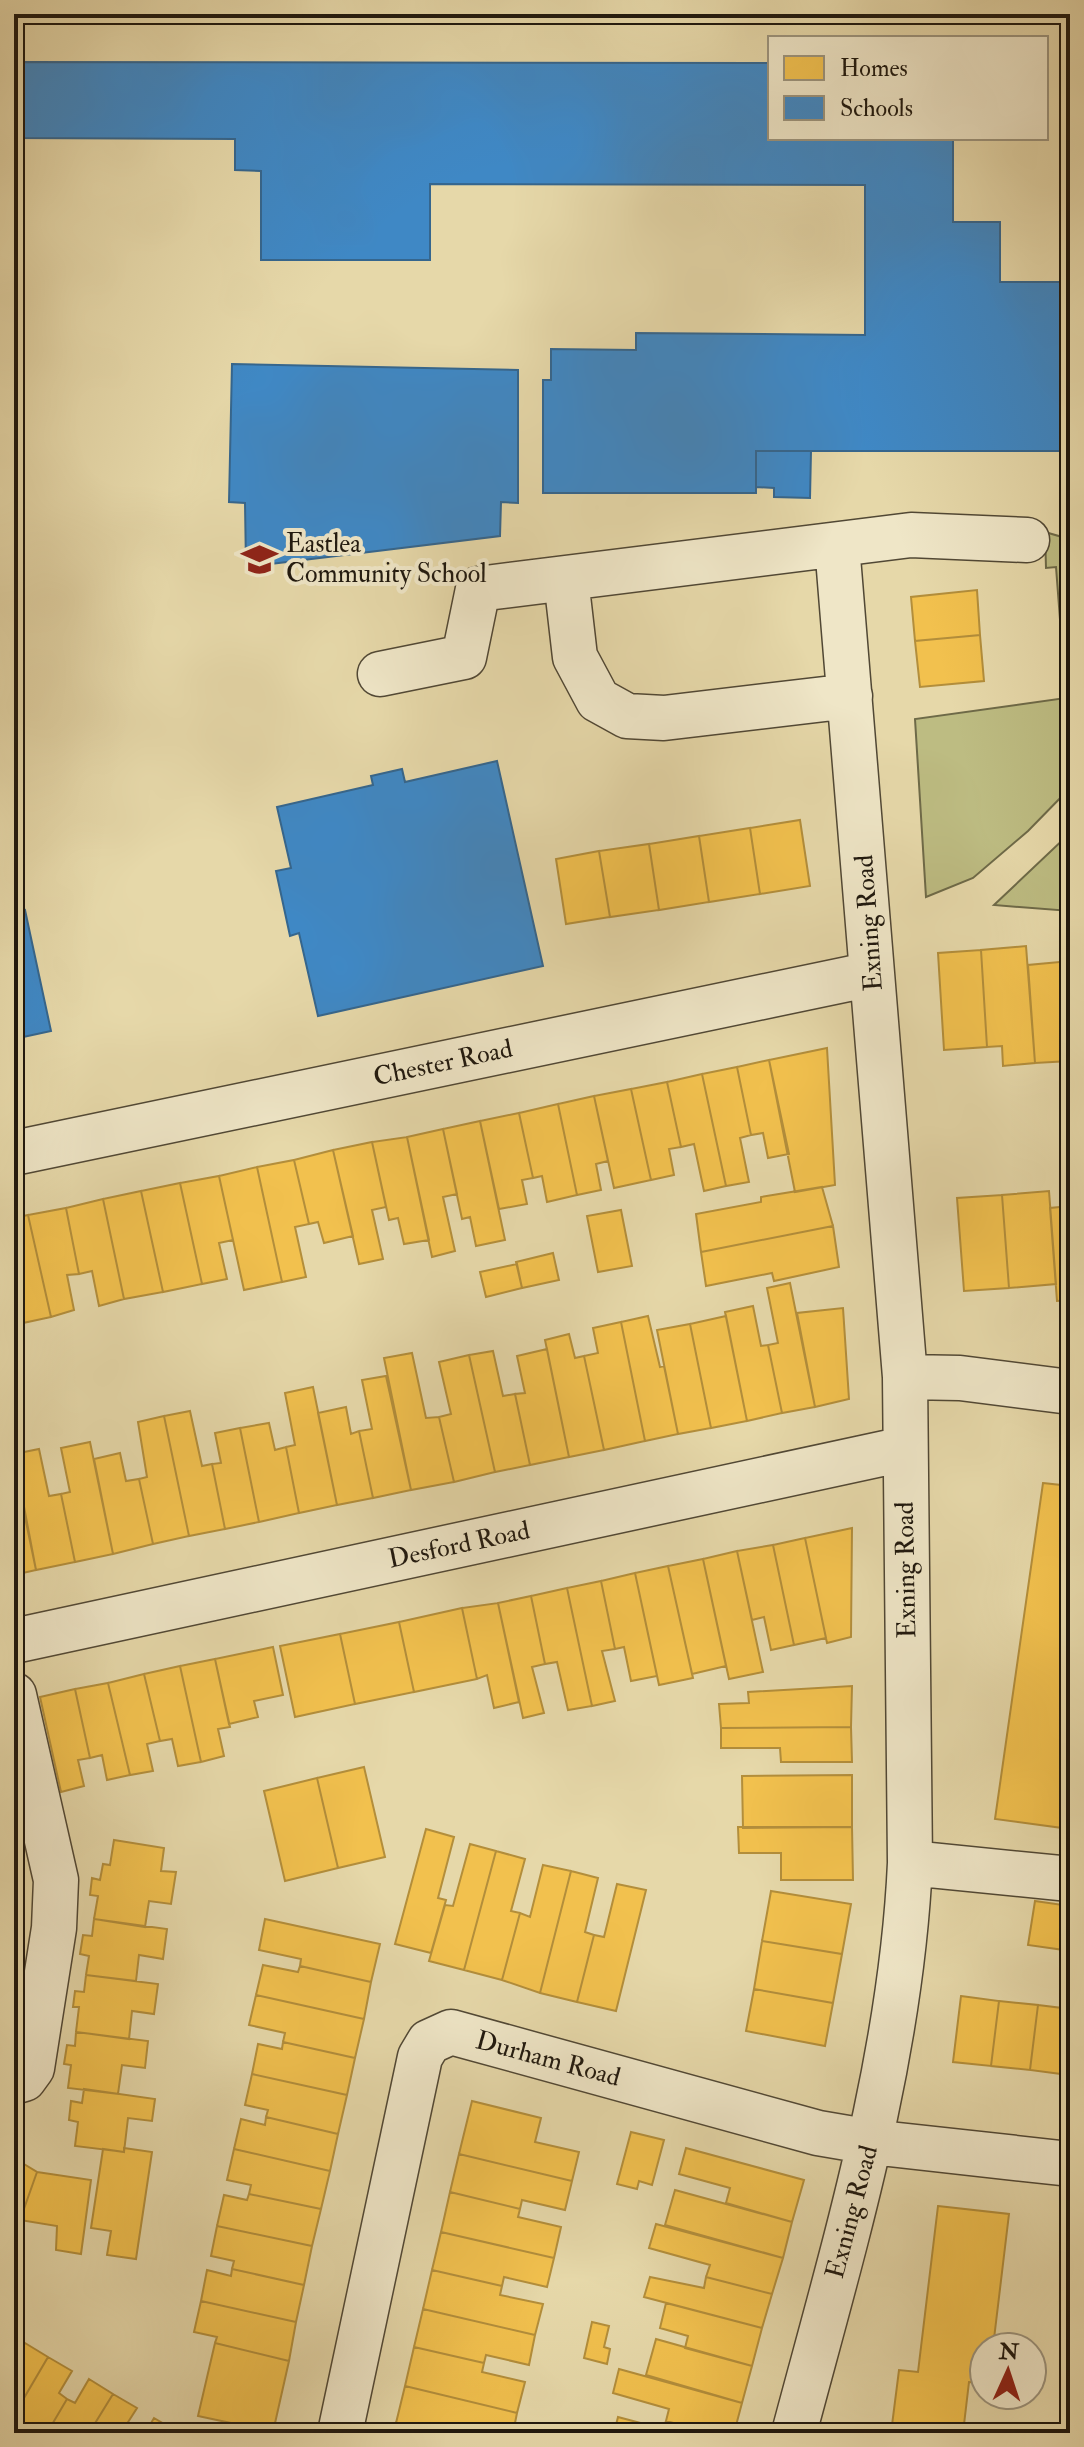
<svg xmlns="http://www.w3.org/2000/svg" width="1084" height="2447" font-family="'IM FELL Double Pica',serif">
<rect width="100%" height="100%" fill="#e6d8a9"/>
<filter id="stains"><feTurbulence type="fractalNoise" baseFrequency=".0025" numOctaves="4"/><feColorMatrix values="0 0 0 0 .2 0 0 0 0 .09 0 0 0 0 .02 0 0 0 .5 -.17"/></filter>
<radialGradient id="worn" r=".72"><stop offset=".6" stop-color="#630" stop-opacity="0"/><stop offset="1" stop-color="#630" stop-opacity=".3"/></radialGradient>
<!-- green -->
<path fill="#bdbc82" stroke="#6e6a48" stroke-width="2" d="M1045 532 1062 537 1070 546V788L1028 831 973 878 926 897 915 719 1066 698 1056 567 1046 568Z
M1070 833V911L994 905Z"/>
<!-- homes -->
<path fill="#f2c14e" stroke="#b38e3b" stroke-width="2" d="M977 590 980 635 915 641 911 597Z
M980 635 984 681 920 687 915 641Z
M800 820 810 886 760 894 750 828Z
M750 828 760 894 709 902 699 836Z
M699 836 709 902 659 910 649 844Z
M649 844 659 910 610 917 599 851Z
M599 851 610 917 566 924 556 859Z
M1026 946 1035 1063 1003 1066 1002 1046 987 1047 981 950Z
M981 950 987 1047 944 1050 938 953Z
M1070 961V1061L1035 1063 1028 965Z
M827 1048 835 1185 795 1192 769 1060Z
M769 1060 789 1154 768 1158 763 1133 751 1135 737 1067Z
M737 1067 751 1135 740 1138 749 1182 726 1186 702 1074Z
M702 1074 726 1186 704 1191 694 1144 681 1147 667 1082Z
M667 1082 681 1147 669 1149 674 1175 651 1180 631 1089Z
M631 1089 651 1180 614 1188 594 1096Z
M594 1096 608 1161 596 1164 601 1190 577 1195 558 1104Z
M558 1104 577 1195 547 1202 542 1176 533 1178 519 1113Z
M519 1113 533 1178 522 1180 527 1204 499 1209 480 1121Z
M480 1121 505 1240 476 1246 470 1217 462 1219 443 1129Z
M443 1129 457 1194 443 1197 455 1251 432 1257 407 1137Z
M407 1137 429 1240 404 1244 398 1218 389 1220 372 1142Z
M372 1142 386 1207 372 1210 383 1259 359 1264 333 1150Z
M333 1150 353 1236 324 1243 318 1222 309 1224 294 1160Z
M294 1160 309 1224 295 1227 306 1277 282 1282 257 1167Z
M257 1167 282 1282 244 1290 219 1176Z
M219 1176 233 1240 219 1243 227 1279 202 1284 180 1183Z
M180 1183 202 1284 163 1292 141 1191Z
M822 1187 833 1226 701 1252 696 1214 761 1202V1197Z
M141 1191 163 1292 124 1299 103 1199Z
M1049 1191 1056 1284 1009 1288 1002 1195Z
M1002 1195 1009 1288 964 1291 957 1198Z
M103 1199 124 1299 99 1306 92 1271 79 1274 66 1208Z
M1070 1206V1300L1057 1301 1050 1208Z
M66 1208 79 1274 67 1275 74 1310 51 1317 28 1215Z
M621 1210 632 1266 598 1272 587 1216Z
M28 1215 51 1317 23 1323 14 1286V1218Z
M833 1226 839 1267 774 1281 772 1273 706 1286 701 1252Z
M553 1253 559 1280 522 1288 516 1262Z
M517 1264 522 1288 486 1297 480 1272Z
M790 1283 815 1407 782 1413 768 1345 778 1343 767 1288Z
M753 1306 761 1346 768 1345 782 1413 747 1421 725 1312Z
M843 1308 849 1399 815 1407 797 1313Z
M648 1316 660 1367 664 1366 678 1434 645 1441 621 1322Z
M726 1316 747 1421 711 1428 690 1324Z
M621 1322 645 1441 604 1450 584 1356 598 1353 593 1328Z
M690 1324 711 1428 678 1434 657 1330Z
M569 1334 575 1358 584 1356 604 1450 569 1457 545 1340Z
M547 1349 569 1457 530 1465 515 1394 525 1393 517 1356Z
M493 1351 503 1396 515 1394 530 1465 495 1472 469 1355Z
M412 1353 426 1418 439 1417 454 1482 411 1490 384 1358Z
M469 1355 495 1472 454 1482 439 1417 451 1414 439 1362Z
M386 1376 411 1490 373 1498 359 1431 372 1429 362 1380Z
M313 1387 337 1505 299 1513 286 1447 295 1445 285 1393Z
M346 1407 351 1434 359 1431 373 1498 337 1505 318 1413Z
M190 1411 202 1466 212 1464 225 1529 189 1536 164 1416Z
M164 1416 189 1536 153 1544 139 1479 147 1477 138 1422Z
M269 1423 275 1450 286 1447 299 1513 259 1522 240 1428Z
M240 1428 259 1522 225 1529 212 1464 221 1463 215 1433Z
M90 1442 113 1554 75 1562 61 1494 70 1492 61 1448Z
M39 1449 49 1496 61 1494 75 1562 36 1570 14 1454Z
M120 1453 126 1481 139 1479 153 1544 113 1554 94 1459Z
M14 1464 36 1570 14 1575Z
M1043 1483 1070 1486V1829L995 1819Z
M852 1528 851 1637 827 1643 805 1538Z
M805 1538 826 1638 794 1645 773 1545Z
M773 1545 794 1645 771 1650 764 1617 752 1620 737 1551Z
M737 1551 763 1672 729 1679 703 1559Z
M703 1559 726 1666 692 1674 668 1566Z
M668 1566 693 1678 659 1685 635 1573Z
M635 1573 657 1676 631 1681 624 1647 615 1649 601 1581Z
M601 1581 615 1649 602 1651 615 1701 592 1706 567 1588Z
M567 1588 592 1706 568 1710 557 1662 545 1664 531 1596Z
M531 1596 545 1664 532 1667 544 1713 523 1718 498 1603Z
M498 1603 519 1702 494 1708 487 1675 477 1679 462 1608Z
M462 1608 477 1679 414 1692 399 1622Z
M399 1622 414 1692 355 1704 340 1634Z
M340 1634 355 1704 295 1717 280 1646Z
M273 1647 283 1695 254 1701 258 1717 229 1724 215 1659Z
M215 1659 230 1727 218 1729 224 1756 201 1762 180 1666Z
M180 1666 201 1762 178 1766 172 1739 160 1741 144 1674Z
M144 1674 160 1741 147 1744 153 1771 130 1775 108 1683Z
M108 1683 130 1775 107 1780 102 1755 90 1758 75 1689Z
M852 1686 851 1727 721 1728 719 1704 749 1703 748 1692Z
M75 1689 90 1758 78 1760 84 1786 61 1792 40 1697Z
M851 1727 852 1762H781L780 1748H721V1728Z
M364 1767 385 1857 338 1868 317 1778Z
M852 1775V1827L743 1828 742 1776Z
M317 1778 338 1868 285 1881 264 1791Z
M738 1827H852L853 1880H781V1853H739Z
M426 1829 454 1837 438 1898 446 1900 431 1953 395 1944Z
M114 1840 164 1848 161 1871 176 1872 171 1904 149 1901 145 1927 94 1919 98 1896 90 1895 92 1878 100 1880 103 1864 110 1865Z
M470 1844 496 1851 464 1970 429 1961 445 1905 453 1906Z
M496 1851 525 1859 511 1911 520 1913 502 1980 464 1970Z
M543 1865 571 1871 540 1993 502 1980 520 1913 530 1917Z
M571 1871 598 1878 585 1932 594 1935 577 2002 540 1993Z
M617 1884 646 1890 616 2011 577 2002 594 1935 604 1937Z
M771 1891 851 1904 842 1954 762 1941Z
M1035 1901 1070 1906 1064 1950 1028 1945Z
M94 1919 167 1929 163 1959 139 1955 136 1981 86 1975 89 1956 80 1954 83 1935 92 1936Z
M265 1919 380 1944 371 1982 300 1966 301 1959 259 1950Z
M14 1923 20 1949 14 1950Z
M762 1941 842 1954 833 2003 754 1989Z
M263 1965 298 1972 300 1966 371 1982 364 2019 256 1995Z
M86 1975 158 1984 154 2014 132 2011 129 2039 76 2032 79 2007H73L75 1991 84 1992Z
M754 1989 833 2003 825 2046 746 2031Z
M256 1995 364 2019 355 2058 283 2042 285 2033 249 2025Z
M961 1996 999 2001 991 2066 953 2062Z
M999 2001 1038 2005 1030 2070 991 2066Z
M1038 2005 1070 2009 1069 2075 1030 2070Z
M76 2032 148 2041 145 2068 122 2065 118 2094 68 2088 71 2065 64 2064 67 2045 75 2046Z
M283 2042 355 2058 347 2095 252 2074 258 2044 282 2049Z
M252 2074 347 2095 338 2134 266 2117 268 2110 245 2105Z
M84 2089 155 2099 152 2121 128 2118 124 2152 75 2146 78 2122 69 2120 71 2101 82 2103Z
M472 2101 541 2118 535 2142 579 2152 572 2181 459 2154Z
M266 2117 338 2134 330 2171 234 2149 241 2119 265 2125Z
M631 2132 664 2140 652 2185 639 2181 637 2189 617 2184Z
M124 2148 152 2152 136 2259 107 2255 111 2231 91 2228 103 2149 124 2152Z
M686 2148 804 2180 792 2222 726 2203 730 2188 679 2174Z
M234 2149 330 2171 321 2209 249 2194 251 2185 227 2180Z
M459 2154 572 2181 565 2210 522 2200 520 2209 450 2192Z
M14 2158 37 2172 20 2220 14 2217Z
M37 2172 91 2180 81 2254 56 2250 57 2226 20 2220Z
M675 2190 792 2222 783 2258 665 2225Z
M450 2192 520 2209 518 2217 561 2227 554 2258 441 2232Z
M249 2194 321 2209 312 2246 217 2226 224 2195 247 2200Z
M938 2206 1009 2214 993 2347H984V2383L969 2382 963 2433H891L899 2370 918 2372Z
M656 2224 783 2258 772 2294 706 2277 710 2265 649 2248Z
M217 2226 312 2246 304 2285 232 2269 234 2261 211 2256Z
M441 2232 554 2258 547 2287 504 2277 502 2286 432 2270Z
M232 2269 304 2285 296 2322 201 2301 207 2270 231 2276Z
M432 2270 502 2286 500 2295 543 2304 535 2335 423 2309Z
M650 2277 704 2288 706 2277 772 2294 762 2328 644 2297Z
M201 2301 296 2322 289 2361 215 2343 217 2337 194 2332Z
M666 2303 762 2328 752 2366 685 2348 688 2336 660 2328Z
M423 2309 535 2335 529 2365 486 2355 484 2363 414 2347Z
M592 2322 609 2326 604 2347 610 2349 607 2364 584 2358Z
M656 2339 752 2366 742 2403 646 2375Z
M25 2343 48 2357 14 2415V2362Z
M215 2343 289 2361 273 2432 198 2416Z
M414 2347 484 2363 482 2372 525 2382 517 2413 405 2386Z
M48 2357 72 2371 59 2393 67 2399 47 2433H14V2415Z
M619 2369 742 2403 734 2433H711L666 2421 669 2409 613 2393Z
M89 2379 113 2394 89 2433H47L67 2399 75 2403Z
M405 2386 517 2413 513 2433H436L396 2423Z
M113 2394 137 2408 123 2430 129 2433H89Z
M618 2417 663 2429 666 2421 711 2433H614Z
M154 2418 176 2431 175 2433H145Z
M396 2423 436 2433H394Z"/>
<!-- schools -->
<path fill="#3f88c5" stroke="#35668e" stroke-width="2" d="M1066 26H1070V96L1063 95Z
M14 62 770 63V138H953V222H1000V282H1070V451H756V493H543V380H551V349L636 350V333L865 335V185L430 184V260H261V171L235 170V139L14 138Z
M232 364 518 370V503L501 502 500 536 246 567 245 503 229 502Z
M756 451H811L810 498 774 497V488L756 487Z
M497 761 543 966 318 1016 299 933 290 936 276 871 291 868 277 807 373 785 371 776 402 769 405 782Z
M25 910 51 1031 14 1039V912Z"/>
<g fill="none" stroke-linecap="round" stroke-linejoin="round">
<defs>
<path id="minor" d="M566 579 575 657 598 700 627 716 664 718 850 696
M380 674 464 657 478 589 911 535 1027 540
M14 1153 872 974
M905 1377 960 1378 1070 1392
M14 1641 904 1449
M14 1695 56 1880 54 1928 32 2068 24 2079 14 2082
M910 1863 1070 1879
M340 2433 420 2057 429 2042 451 2032 818 2133 871 2142 1070 2164
M794 2433C844 2245 901 2059 910 1863L905 1377 837 545"/>
</defs>
<!-- minor casing -->
<use href="#minor" stroke="#514835" stroke-width="47"/>
<!-- minor -->
<use href="#minor" stroke="#efe6c7" stroke-width="44"/>
</g>
<!-- icons -->
<defs>
<symbol id="school-bare" viewBox="-9 -9 18 18"><path d="M0-5L7-2L0 1L-7-2ZM-4 1L0 2.5L4 1V4Q0 6-4 4Z" fill="#8f2418" stroke="#efe6c7" stroke-width="2.5" paint-order="stroke"/></symbol>
</defs>
<g fill-rule="evenodd">
<use href="#school-bare" x="234" y="534" width="51" height="51"/>
</g>
<g text-anchor="middle" dominant-baseline="central" stroke-width="8" stroke-linejoin="round" paint-order="stroke">
<!-- poi labels -->
<g font-size="26" fill="#1f180e" stroke="#efe6c7" text-anchor="start">
<text x="286" y="544">Eastlea<tspan x="286" dy="30">Community School</tspan></text>
</g>
<!-- street labels -->
<g font-size="26" fill="#1f180e" stroke="#efe6c7">
<text transform="translate(869 923) rotate(-94)">Exning Road</text>
<text transform="translate(443 1063) rotate(-12)">Chester Road</text>
<text transform="translate(459 1545) rotate(-12)">Desford Road</text>
<text transform="translate(906 1570) rotate(-91)">Exning Road</text>
<text transform="translate(548 2059) rotate(15)">Durham Road</text>
<text transform="translate(852 2212) rotate(-75)">Exning Road</text>
</g>
</g>
<!-- margin -->
<rect width="1084" height="2447" fill="none" stroke="#e6d8a9" stroke-width="48"/>
<rect x="16" y="16" width="1052" height="2415" fill="none" stroke="#1f180e" stroke-width="4"/>
<rect x="24" y="24" width="1036" height="2399" fill="none" stroke="#1f180e" stroke-width="2"/>
<!-- legend -->
<rect x="768" y="36" width="280" height="104" fill="#efe6c7" stroke="#9c947d" stroke-width="2"/>
<rect x="784" y="56" width="40" height="24" fill="#f2c14e" stroke="#9c947d" stroke-width="2"/>
<text x="840" y="76" font-size="24" fill="#1f180e">Homes</text>
<rect x="784" y="96" width="40" height="24" fill="#3f88c5" stroke="#9c947d" stroke-width="2"/>
<text x="840" y="116" font-size="24" fill="#1f180e">Schools</text>
<!-- north arrow -->
<g transform="translate(1008 2371) rotate(3)"><circle r="38" fill="#efe6c7" stroke="#9c947d" stroke-width="2"/>
<path d="M0-6L14 30L0 20L-14 30Z" fill="#8f2418"/>
<text y="-12" font-size="22" font-weight="bold" text-anchor="middle" fill="#1f180e">N</text>
</g>
<rect width="100%" height="100%" filter="url(#stains)"/>
<rect width="100%" height="100%" fill="url(#worn)"/>
</svg>
